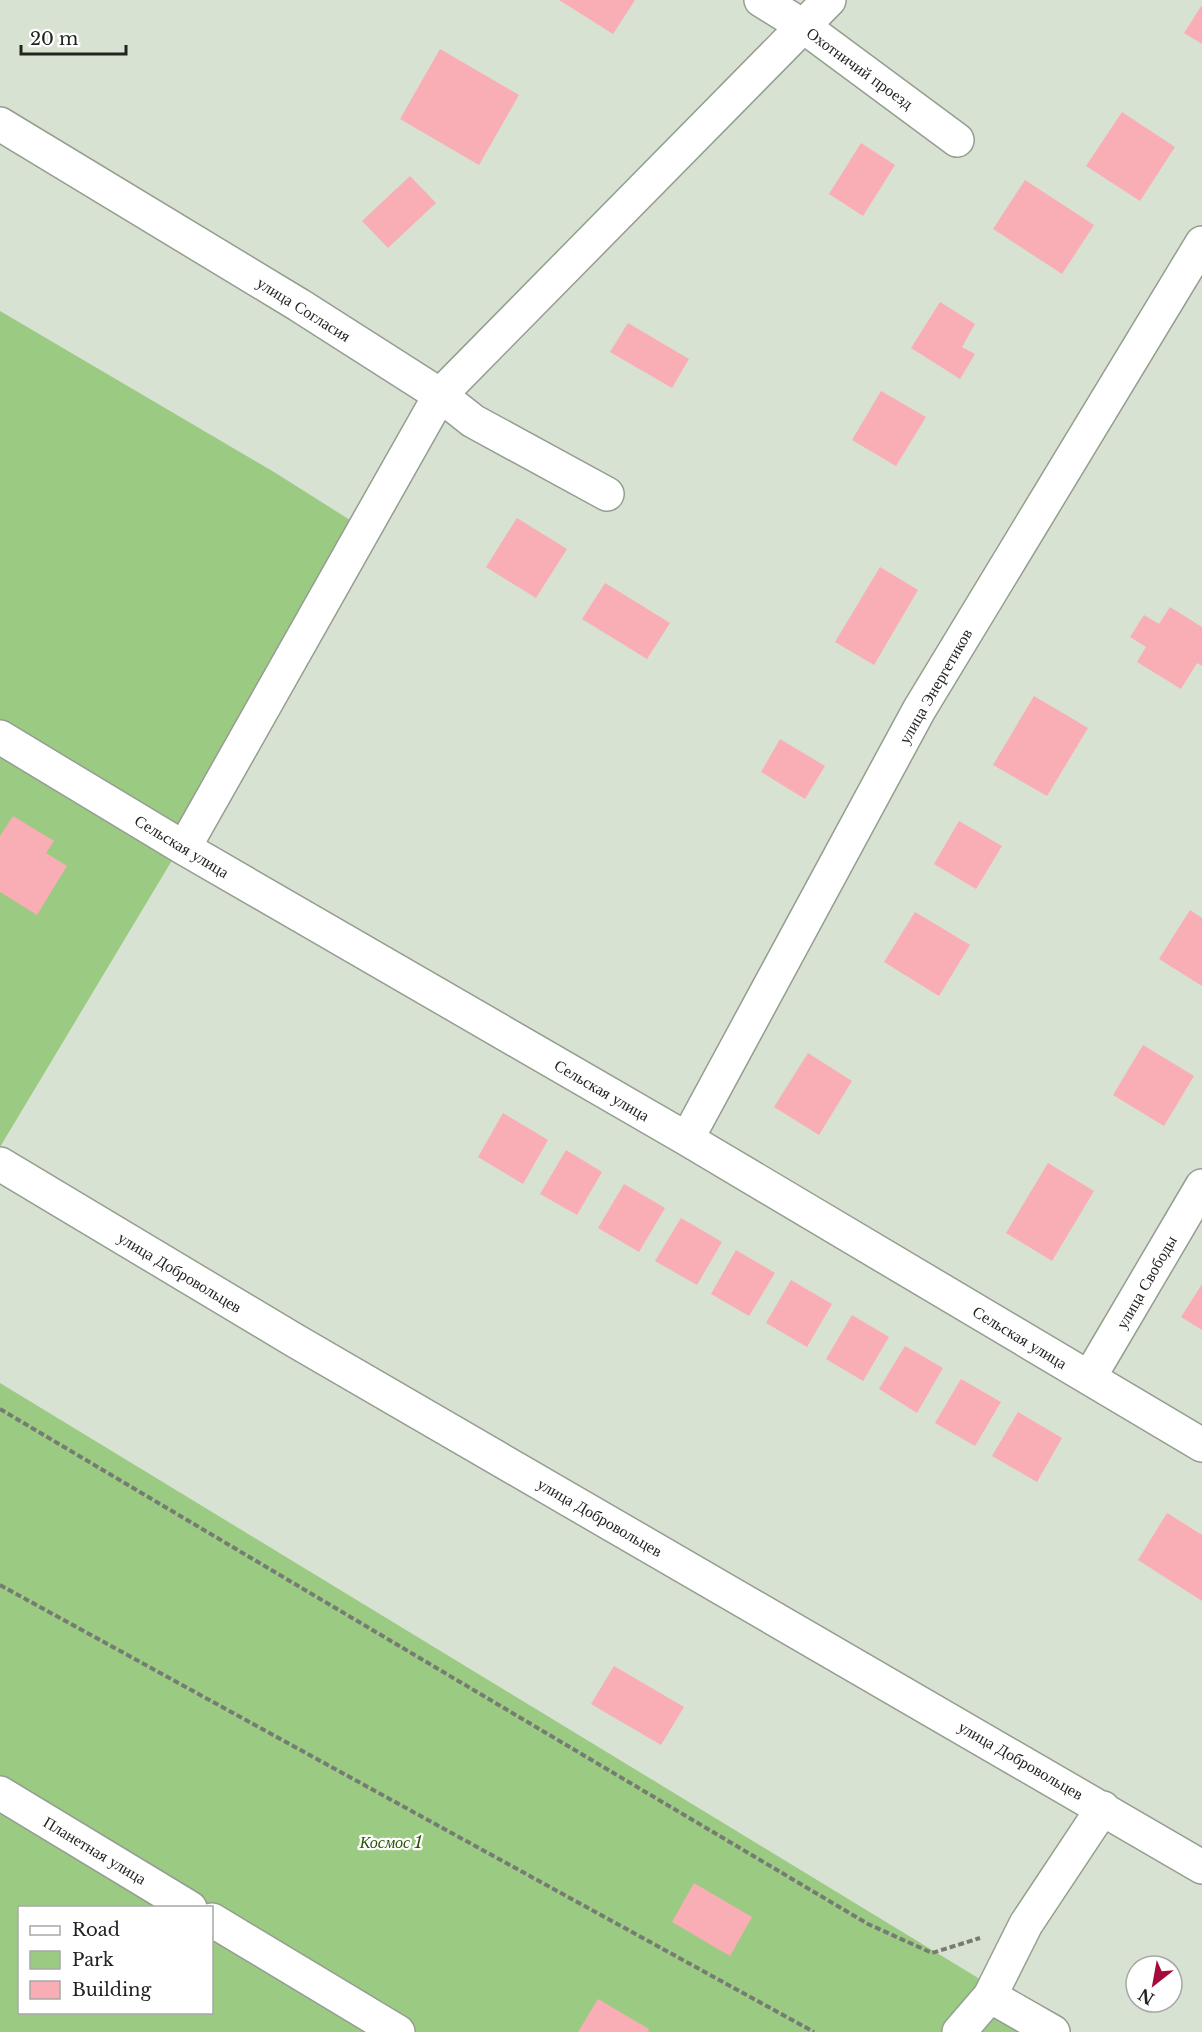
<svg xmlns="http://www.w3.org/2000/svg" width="1202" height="2032" font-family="'Libre Baskerville',serif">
<rect width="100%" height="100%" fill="#d8e2d3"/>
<!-- green -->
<path fill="#9bca83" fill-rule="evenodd" d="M0 311 274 472 369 532 0 1147Z
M0 1383 1067 2032H0ZM20 1908H212V2012H20Z"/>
<!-- building -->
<path fill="#f9adb5" d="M559 0H635L613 34Z
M1202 5V44L1184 33Z
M440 49 519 95 479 165 400 119Z
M1122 112 1175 147 1140 201 1086 166Z
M861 143 895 165 863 216 829 194Z
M410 176 436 203 388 248 362 221Z
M1025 180 1094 225 1062 274 993 229Z
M940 302 975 324 962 347 975 354 960 379 911 348Z
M628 323 689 359 672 388 610 352Z
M881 391 926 417 896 466 852 440Z
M517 518 567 549 536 598 486 567Z
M880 567 918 590 874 665 835 642Z
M605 583 670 623 647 659 582 619Z
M1170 607 1202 627V666L1197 663 1181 689 1137 662 1146 647 1130 637 1144 615 1159 624Z
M1034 696 1088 728 1047 796 993 765Z
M780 739 825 766 805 799 761 772Z
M13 816 54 841 46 853 67 866 37 915 0 892V836Z
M959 821 1002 846 976 889 934 864Z
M1190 910 1202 918V986L1159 959Z
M915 912 970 945 939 996 884 962Z
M1143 1045 1194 1076 1164 1126 1113 1095Z
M808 1053 852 1081 819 1135 774 1107Z
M503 1113 548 1140 523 1184 478 1157Z
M566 1150 602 1172 577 1215 540 1194Z
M1048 1163 1094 1191 1052 1261 1006 1233Z
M624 1184 665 1208 639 1252 598 1228Z
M681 1218 722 1242 697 1285 655 1261Z
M736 1250 775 1273 749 1316 711 1294Z
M791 1280 832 1304 807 1347 766 1323Z
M1202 1284V1330L1181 1317Z
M852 1315 889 1337 863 1381 826 1359Z
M905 1346 943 1368 917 1413 879 1389Z
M961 1379 1001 1402 975 1446 935 1423Z
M1018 1412 1062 1438 1037 1482 992 1456Z
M1167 1513 1202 1535V1601L1138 1560Z
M614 1666 684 1707 661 1745 591 1704Z
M694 1883 752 1917 730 1956 672 1922Z
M598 1999 649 2029 648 2032H578Z"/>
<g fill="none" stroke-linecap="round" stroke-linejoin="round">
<defs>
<path id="minor" d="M761 0 803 26 957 140
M0 124 299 305 440 395 473 421 607 494
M0 737 184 848 687 1139 1202 1445
M184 848 440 395 829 0
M687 1139 919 710 1202 243
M0 1164 294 1340 1202 1867
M1089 1378 1202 1186
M0 1793 190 1908
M212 1920 398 2032
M990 1996 1053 2032
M959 2032 990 1996 1026 1924 1103 1808"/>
</defs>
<!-- minor casing -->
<use href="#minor" stroke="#949e90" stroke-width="36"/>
<!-- path -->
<path stroke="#767c73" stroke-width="4" stroke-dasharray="6 3" stroke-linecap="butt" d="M0 1409 868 1924 932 1953 980 1938
M0 1585 814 2032"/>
<!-- minor -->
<use href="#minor" stroke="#fff" stroke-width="33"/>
</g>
<g text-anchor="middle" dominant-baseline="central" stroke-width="4.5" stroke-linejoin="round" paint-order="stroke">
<!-- street labels -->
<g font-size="16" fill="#212520" stroke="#fff">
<text transform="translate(860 68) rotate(36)">Охотничий проезд</text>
<text transform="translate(304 309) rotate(32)">улица Согласия</text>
<text transform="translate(935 686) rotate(-60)">улица Энергетиков</text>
<text transform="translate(182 846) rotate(31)">Сельская улица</text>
<text transform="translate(602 1090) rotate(30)">Сельская улица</text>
<text transform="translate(180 1272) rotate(31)">улица Добровольцев</text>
<text transform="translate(1146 1282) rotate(-60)">улица Свободы</text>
<text transform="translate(1020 1337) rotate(31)">Сельская улица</text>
<text transform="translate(600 1517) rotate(30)">улица Добровольцев</text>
<text transform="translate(1021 1760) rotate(30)">улица Добровольцев</text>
<text transform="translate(95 1850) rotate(31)">Планетная улица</text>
</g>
<!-- park labels -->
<g font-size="16" font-style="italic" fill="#285304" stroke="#fff">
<text x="391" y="1842">Космос 1</text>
</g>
</g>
<!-- legend -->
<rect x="18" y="1906" width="195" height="108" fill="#ffffff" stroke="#a6a8a6" stroke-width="1.5"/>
<rect x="30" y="1926" width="30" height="9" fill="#ffffff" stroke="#a6a8a6" stroke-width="1.5"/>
<text x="72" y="1936" font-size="18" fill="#212520">Road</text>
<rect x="30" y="1951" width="30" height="18" fill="#9bca83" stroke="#a6a8a6" stroke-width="1.5"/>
<text x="72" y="1966" font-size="18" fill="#212520">Park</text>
<rect x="30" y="1981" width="30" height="18" fill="#f9adb5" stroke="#a6a8a6" stroke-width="1.5"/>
<text x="72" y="1996" font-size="18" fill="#212520">Building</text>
<!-- north arrow -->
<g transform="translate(1154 1984) rotate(211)"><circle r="28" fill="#ffffff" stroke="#a6a8a6" stroke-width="1.5"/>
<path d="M0-4.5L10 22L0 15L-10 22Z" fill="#a50a3b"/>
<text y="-9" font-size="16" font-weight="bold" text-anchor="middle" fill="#212520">N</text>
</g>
<!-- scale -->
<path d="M21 45v9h105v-9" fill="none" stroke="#212520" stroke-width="3"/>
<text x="30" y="45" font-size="18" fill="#212520" stroke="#ffffff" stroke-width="4.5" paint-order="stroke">20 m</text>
</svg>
